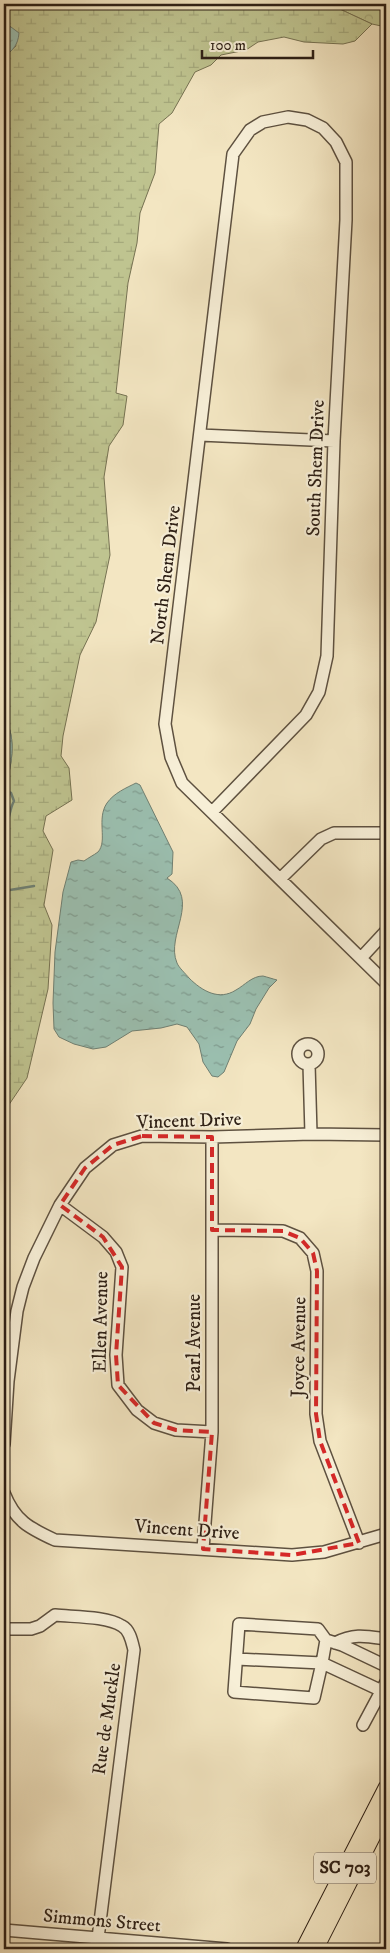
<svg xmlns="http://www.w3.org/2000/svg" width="390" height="1953" font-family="'IM FELL DW Pica',serif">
<defs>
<pattern id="forest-crowns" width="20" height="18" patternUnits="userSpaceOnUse" patternTransform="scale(1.25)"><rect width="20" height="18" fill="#bfc490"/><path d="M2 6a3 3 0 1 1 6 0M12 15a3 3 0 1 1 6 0" fill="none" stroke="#a4a87b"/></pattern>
<pattern id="wetland-marsh" width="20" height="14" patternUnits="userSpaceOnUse" patternTransform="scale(1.25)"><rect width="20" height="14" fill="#bfc490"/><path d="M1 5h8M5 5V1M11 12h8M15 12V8" fill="none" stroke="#a4a87b"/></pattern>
<pattern id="water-ripples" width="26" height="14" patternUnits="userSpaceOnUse" patternTransform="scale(1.25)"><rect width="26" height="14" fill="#9bc0b1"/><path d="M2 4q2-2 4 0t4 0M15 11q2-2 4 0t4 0" fill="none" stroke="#7f9b8f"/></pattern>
</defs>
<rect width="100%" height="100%" fill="#f3e6c2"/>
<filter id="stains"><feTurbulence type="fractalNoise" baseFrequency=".004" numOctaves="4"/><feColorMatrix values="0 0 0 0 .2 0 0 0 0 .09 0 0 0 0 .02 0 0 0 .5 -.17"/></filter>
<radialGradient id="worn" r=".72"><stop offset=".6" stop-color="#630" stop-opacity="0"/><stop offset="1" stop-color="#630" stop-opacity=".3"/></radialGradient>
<!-- forest -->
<path fill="url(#forest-crowns)" stroke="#767252" d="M329 4H386V27L372 24Z"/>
<!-- wetland -->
<path fill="url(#wetland-marsh)" stroke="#767252" d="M4 4H251L275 6 329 4 372 24 355 41 343 44 304 42 284 37 258 42 246 50 221 55 211 65 195 72 172 113 159 124 155 173 140 213 137 243 128 283 116 393 127 396 123 425 109 446 104 477 110 555 96 622 80 655 63 736 61 756 69 768 72 800 46 816 43 831 53 850 44 905 52 925 48 989 27 1078 4 1112V791C11 768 18 739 4 717V57L16 46 11 27 4 25Z"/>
<!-- water -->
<path fill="url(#water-ripples)" stroke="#6f8073" d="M4 25 11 27 19 33C18 45 13 50 4 57Z
M4 717C18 739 11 768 4 791Z
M136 783 140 785 173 852 172 874 167 878C202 900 165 935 177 963 179 968 186 974 189 978 202 991 219 1001 236 990 245 985 252 976 263 976 267 977 273 979 277 980L269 988 256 1009 250 1024 237 1041 224 1072 218 1077 212 1076 203 1062 199 1044 187 1027 177 1024 161 1028 132 1031 106 1047 93 1049 74 1044 59 1037 54 1029 53 1003 55 952 63 892 71 862 78 860 84 861C88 858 94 855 98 852 108 841 96 819 107 803 114 793 126 788 136 783Z"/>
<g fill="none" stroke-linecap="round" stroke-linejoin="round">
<!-- stream -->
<path stroke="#6f8073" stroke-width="2.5" d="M4 828C10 821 9 810 14 801L11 793 4 790
M4 891 34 886"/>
<defs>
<path id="minor" d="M200 435 334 441
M212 812 306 715 319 692 327 656 334 441 346 220V162L336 142 323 128 307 120 288 117 263 122 250 130 233 154 165 724 171 757 182 783 386 983
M280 879 321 839 334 833H386
M361 958 386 931
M298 1054a10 10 0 1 1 20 0a10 10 0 1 1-20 0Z
M309 1064 311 1134
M60 1205 103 1237 116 1252 122 1267 116 1355 118 1385 137 1410 154 1423 176 1430 212 1432
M212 1230 283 1231 300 1238 313 1253 317 1271 316 1414 320 1441 359 1543
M4 1444 8 1381 17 1311 23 1287 34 1258 60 1205 85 1168 113 1145 142 1136 212 1137 311 1134 386 1135
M4 1493C15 1521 29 1528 55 1540L292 1555 324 1552 386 1534
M203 1549 212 1432V1137
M9 1629H31L40 1626 55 1615C73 1617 107 1616 122 1626 130 1630 132 1642 134 1650L98 1938
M335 1643C354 1633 366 1636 386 1639
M237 1659 322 1663 326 1640
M382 1691 322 1663 314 1698 234 1692 239 1624 318 1629 326 1640 342 1645 386 1666
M363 1725 386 1682
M4 1930 227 1949"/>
<path id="major" d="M303 1949 386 1787
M316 1949 386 1811"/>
</defs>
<!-- minor casing -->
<use href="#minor" stroke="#5e5140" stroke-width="14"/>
<!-- major casing -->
<use href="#major" stroke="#2d1f15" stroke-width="16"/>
<!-- minor -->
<use href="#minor" stroke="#f7efd7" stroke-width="11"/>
<!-- major -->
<use href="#major" stroke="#f3e6c2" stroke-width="14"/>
</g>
<!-- marked area -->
<path fill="none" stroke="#d62828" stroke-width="4" stroke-dasharray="10 6" stroke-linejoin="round" d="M142 1136 212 1137V1230L283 1231 300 1238 313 1253 317 1271 316 1414 320 1441 359 1543 292 1555 203 1549 212 1432 176 1430 154 1423 118 1385 116 1355 122 1267 103 1237 60 1205 85 1168 113 1145Z"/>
<g text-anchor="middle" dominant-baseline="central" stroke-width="4.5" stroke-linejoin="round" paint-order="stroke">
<!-- shield labels -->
<rect fill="#f7efd7" stroke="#6a5d4f" stroke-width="1" x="314" y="1852.5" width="62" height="31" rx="4"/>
<g font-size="18" font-weight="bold" fill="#2d1f15">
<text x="345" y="1868">SC 703</text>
</g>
<!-- street labels -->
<g font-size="19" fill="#2d1f15" stroke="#f7efd7">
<text transform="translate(316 468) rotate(-88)">South Shem Drive</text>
<text transform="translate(166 575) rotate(-83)">North Shem Drive</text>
<text transform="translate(189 1121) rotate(-2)">Vincent Drive</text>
<text transform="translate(101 1322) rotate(-89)">Ellen Avenue</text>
<text transform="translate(194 1343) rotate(-90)">Pearl Avenue</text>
<text transform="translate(299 1347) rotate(-89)">Joyce Avenue</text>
<text transform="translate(187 1530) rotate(4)">Vincent Drive</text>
<text transform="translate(107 1719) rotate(-82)">Rue de Muckle</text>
<text transform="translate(102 1921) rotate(5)">Simmons Street</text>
</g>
</g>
<!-- margin -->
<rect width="390" height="1953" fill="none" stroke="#f3e6c2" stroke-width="20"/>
<rect x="5" y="5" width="380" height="1943" fill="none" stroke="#2d1f15" stroke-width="2.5"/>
<rect x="10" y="10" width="370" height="1933" fill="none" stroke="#2d1f15"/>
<!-- scale -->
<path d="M202 50v8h111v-8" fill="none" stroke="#2d1f15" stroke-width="2.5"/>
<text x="210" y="50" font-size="15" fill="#2d1f15" stroke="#f7efd7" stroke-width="4" paint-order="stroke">100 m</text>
<rect width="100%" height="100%" filter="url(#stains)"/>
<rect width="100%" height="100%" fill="url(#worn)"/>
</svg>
